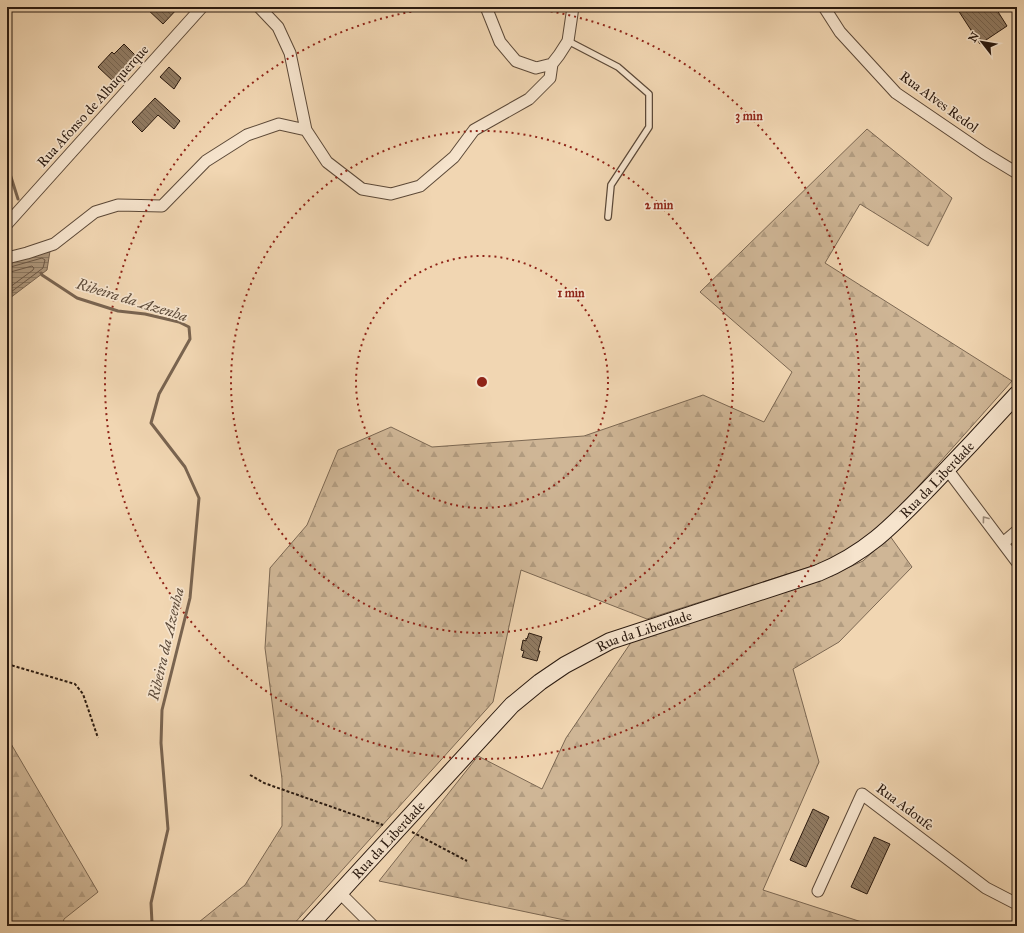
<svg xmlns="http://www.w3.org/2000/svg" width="1024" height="933" font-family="'IM FELL Great Primer',serif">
<defs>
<pattern id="forest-firs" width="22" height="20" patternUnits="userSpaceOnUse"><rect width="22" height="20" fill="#cfb696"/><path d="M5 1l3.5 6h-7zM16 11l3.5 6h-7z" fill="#b29c80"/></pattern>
<pattern id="water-rules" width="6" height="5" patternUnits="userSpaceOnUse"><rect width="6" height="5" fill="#ad967b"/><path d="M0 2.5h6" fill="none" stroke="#8d7a63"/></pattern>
<pattern id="building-back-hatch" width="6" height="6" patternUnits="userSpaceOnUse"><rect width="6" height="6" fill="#917c64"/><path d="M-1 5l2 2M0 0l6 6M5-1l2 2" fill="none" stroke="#776551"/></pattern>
</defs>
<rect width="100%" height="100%" fill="#f1d6b2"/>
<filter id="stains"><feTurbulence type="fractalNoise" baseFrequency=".005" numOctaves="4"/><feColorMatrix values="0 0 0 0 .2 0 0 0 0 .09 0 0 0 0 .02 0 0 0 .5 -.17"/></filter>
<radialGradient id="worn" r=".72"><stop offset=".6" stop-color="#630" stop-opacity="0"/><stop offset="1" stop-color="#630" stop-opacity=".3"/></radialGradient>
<!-- forest -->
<path fill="url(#forest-firs)" stroke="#7c6853" d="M867 129 952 198 928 246 860 204 825 263 1012 381 883 526 841 557 647 619 521 570 493 702 292 926H194L245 885 282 826V779L265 648 270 568 307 525 338 450 391 427 432 447 584 436 703 395 764 422 792 372 700 292Z
M890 536 912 567 839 642 793 669 819 762 763 890 874 926H593L379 881 478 756 542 789 566 738 632 641 813 583 863 561Z
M7 737 98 892 64 919 62 926H7Z"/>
<!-- water -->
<path fill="url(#water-rules)" stroke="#796450" d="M50 251 47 270 10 298 7 293V265L10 263Z"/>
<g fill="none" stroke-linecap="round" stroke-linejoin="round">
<!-- shore -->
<path stroke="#6c5846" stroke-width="1" d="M7 268 42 258 45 260 43 268 11 292H7
M7 273 32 266 34 268 33 270 10 287H7"/>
<!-- stream -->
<path stroke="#796450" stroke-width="3" d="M7 169 10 174 18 199
M41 273 42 275 77 298 118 311 145 314 179 322 189 327 190 339 159 394 151 423 185 467 199 498 190 598 162 710 161 743 168 829 151 903 152 923 155 926"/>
</g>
<!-- building -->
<path fill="url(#building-back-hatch)" stroke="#2a1a10" d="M145 7H179L163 24Z
M956 7H995L1007 26 980 44Z
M124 44 135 55 128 63 130 65 114 82 98 67 112 52 114 54Z
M169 67 181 78 174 89 160 77Z
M155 98 180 121 174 129 158 115 142 132 132 122Z
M529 633 542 637 538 651H540L537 661 522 657 524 651 521 650 523 640 526 641V638L527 639Z
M813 809 829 817 806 867 790 860Z
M874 837 890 844 867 894 851 887Z"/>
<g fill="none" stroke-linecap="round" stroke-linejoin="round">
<defs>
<path id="lane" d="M568 41 618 67 649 94V127L611 185 608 217"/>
<path id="street" d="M259 7 278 27 290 53 306 130 327 162 362 189 391 194 420 186 454 157 474 130 529 99 550 78 552 64
M486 7 500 42 516 61 536 68 552 64 559 55 568 41 573 7
M824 7 840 32 896 93 984 153 1017 173
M7 224 202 7
M7 258 27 253 54 244 95 212 118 205 162 206 206 161 247 135 279 124 306 130
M947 469 1017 562
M1003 543 1017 531
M818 891 862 794 986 888 1017 904
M340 893 373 926"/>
<g id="secondary">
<path id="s1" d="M309 926 512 705 540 682 565 665 610 641 818 573C867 553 893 525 929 488 959 457 988 426 1017 394"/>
</g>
</defs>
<!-- lane casing -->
<use href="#lane" stroke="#5c4938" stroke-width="8"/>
<!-- street casing -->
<use href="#street" stroke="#5c4938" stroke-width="13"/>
<!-- secondary casing -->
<use href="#secondary" stroke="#2a1a10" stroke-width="18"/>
<!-- path -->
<path stroke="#2a1a10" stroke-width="2" stroke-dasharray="3 2" stroke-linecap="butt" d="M7 664 75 684 83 694 98 738
M250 775 264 783 383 825
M412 832 467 861"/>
<!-- lane -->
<use href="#lane" stroke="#f6e4cd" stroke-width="5.5"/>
<!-- street -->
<use href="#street" stroke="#f6e4cd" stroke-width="11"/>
<!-- secondary -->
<use href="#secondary" stroke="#f6e4cd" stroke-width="16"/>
</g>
<!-- one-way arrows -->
<defs><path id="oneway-chevron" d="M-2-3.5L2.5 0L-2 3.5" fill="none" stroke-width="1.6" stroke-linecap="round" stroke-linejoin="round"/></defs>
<use stroke="#9a8978" href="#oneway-chevron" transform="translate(985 519) rotate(-127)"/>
<!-- distance rings -->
<g fill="none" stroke="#8f2418" stroke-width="2" stroke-dasharray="2 4">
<circle cx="482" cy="382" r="126"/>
<circle cx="482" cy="382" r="251"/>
<path d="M521 7A377 377 0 1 1 443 7"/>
</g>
<g text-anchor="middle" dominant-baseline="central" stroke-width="3.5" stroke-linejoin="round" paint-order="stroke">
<!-- street labels -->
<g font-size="14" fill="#2a1a10" stroke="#f6e4cd">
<text transform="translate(939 102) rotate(36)">Rua Alves Redol</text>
<text transform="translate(93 106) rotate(-48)">Rua Afonso de Albuquerque</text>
<text stroke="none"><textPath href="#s1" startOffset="789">Rua da Liberdade</textPath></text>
<text stroke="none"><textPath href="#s1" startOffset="453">Rua da Liberdade</textPath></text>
<text transform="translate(905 807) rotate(37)">Rua Adoufe</text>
<text stroke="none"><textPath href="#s1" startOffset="117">Rua da Liberdade</textPath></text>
</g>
<!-- water labels -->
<g font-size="15" font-style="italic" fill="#5e4c3b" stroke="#f6e4cd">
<text transform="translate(132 300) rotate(17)">Ribeira da Azenha</text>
<text transform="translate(166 644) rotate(-77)">Ribeira da Azenha</text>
</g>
</g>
<circle cx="482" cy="382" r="6" fill="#8f2418" stroke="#f6e4cd" stroke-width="2"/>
<g font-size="12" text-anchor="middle" font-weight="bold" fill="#8f2418" stroke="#f6e4cd" stroke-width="3.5" stroke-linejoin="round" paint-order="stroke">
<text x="749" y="120">3 min</text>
<text x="659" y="209">2 min</text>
<text x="571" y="297">1 min</text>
</g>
<!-- margin -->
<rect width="1024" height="933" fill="none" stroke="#f1d6b2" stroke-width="24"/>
<rect x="8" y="8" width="1008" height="917" fill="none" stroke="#2a1a10" stroke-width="2"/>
<rect x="12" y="12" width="1000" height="909" fill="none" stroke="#2a1a10"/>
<!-- north arrow -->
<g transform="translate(982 42) rotate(301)" stroke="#f6e4cd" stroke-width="3" paint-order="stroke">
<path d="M0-3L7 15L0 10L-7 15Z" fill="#2a1a10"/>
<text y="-6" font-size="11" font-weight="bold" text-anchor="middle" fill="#2a1a10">N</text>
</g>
<rect width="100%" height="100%" filter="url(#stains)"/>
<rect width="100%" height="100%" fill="url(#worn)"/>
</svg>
